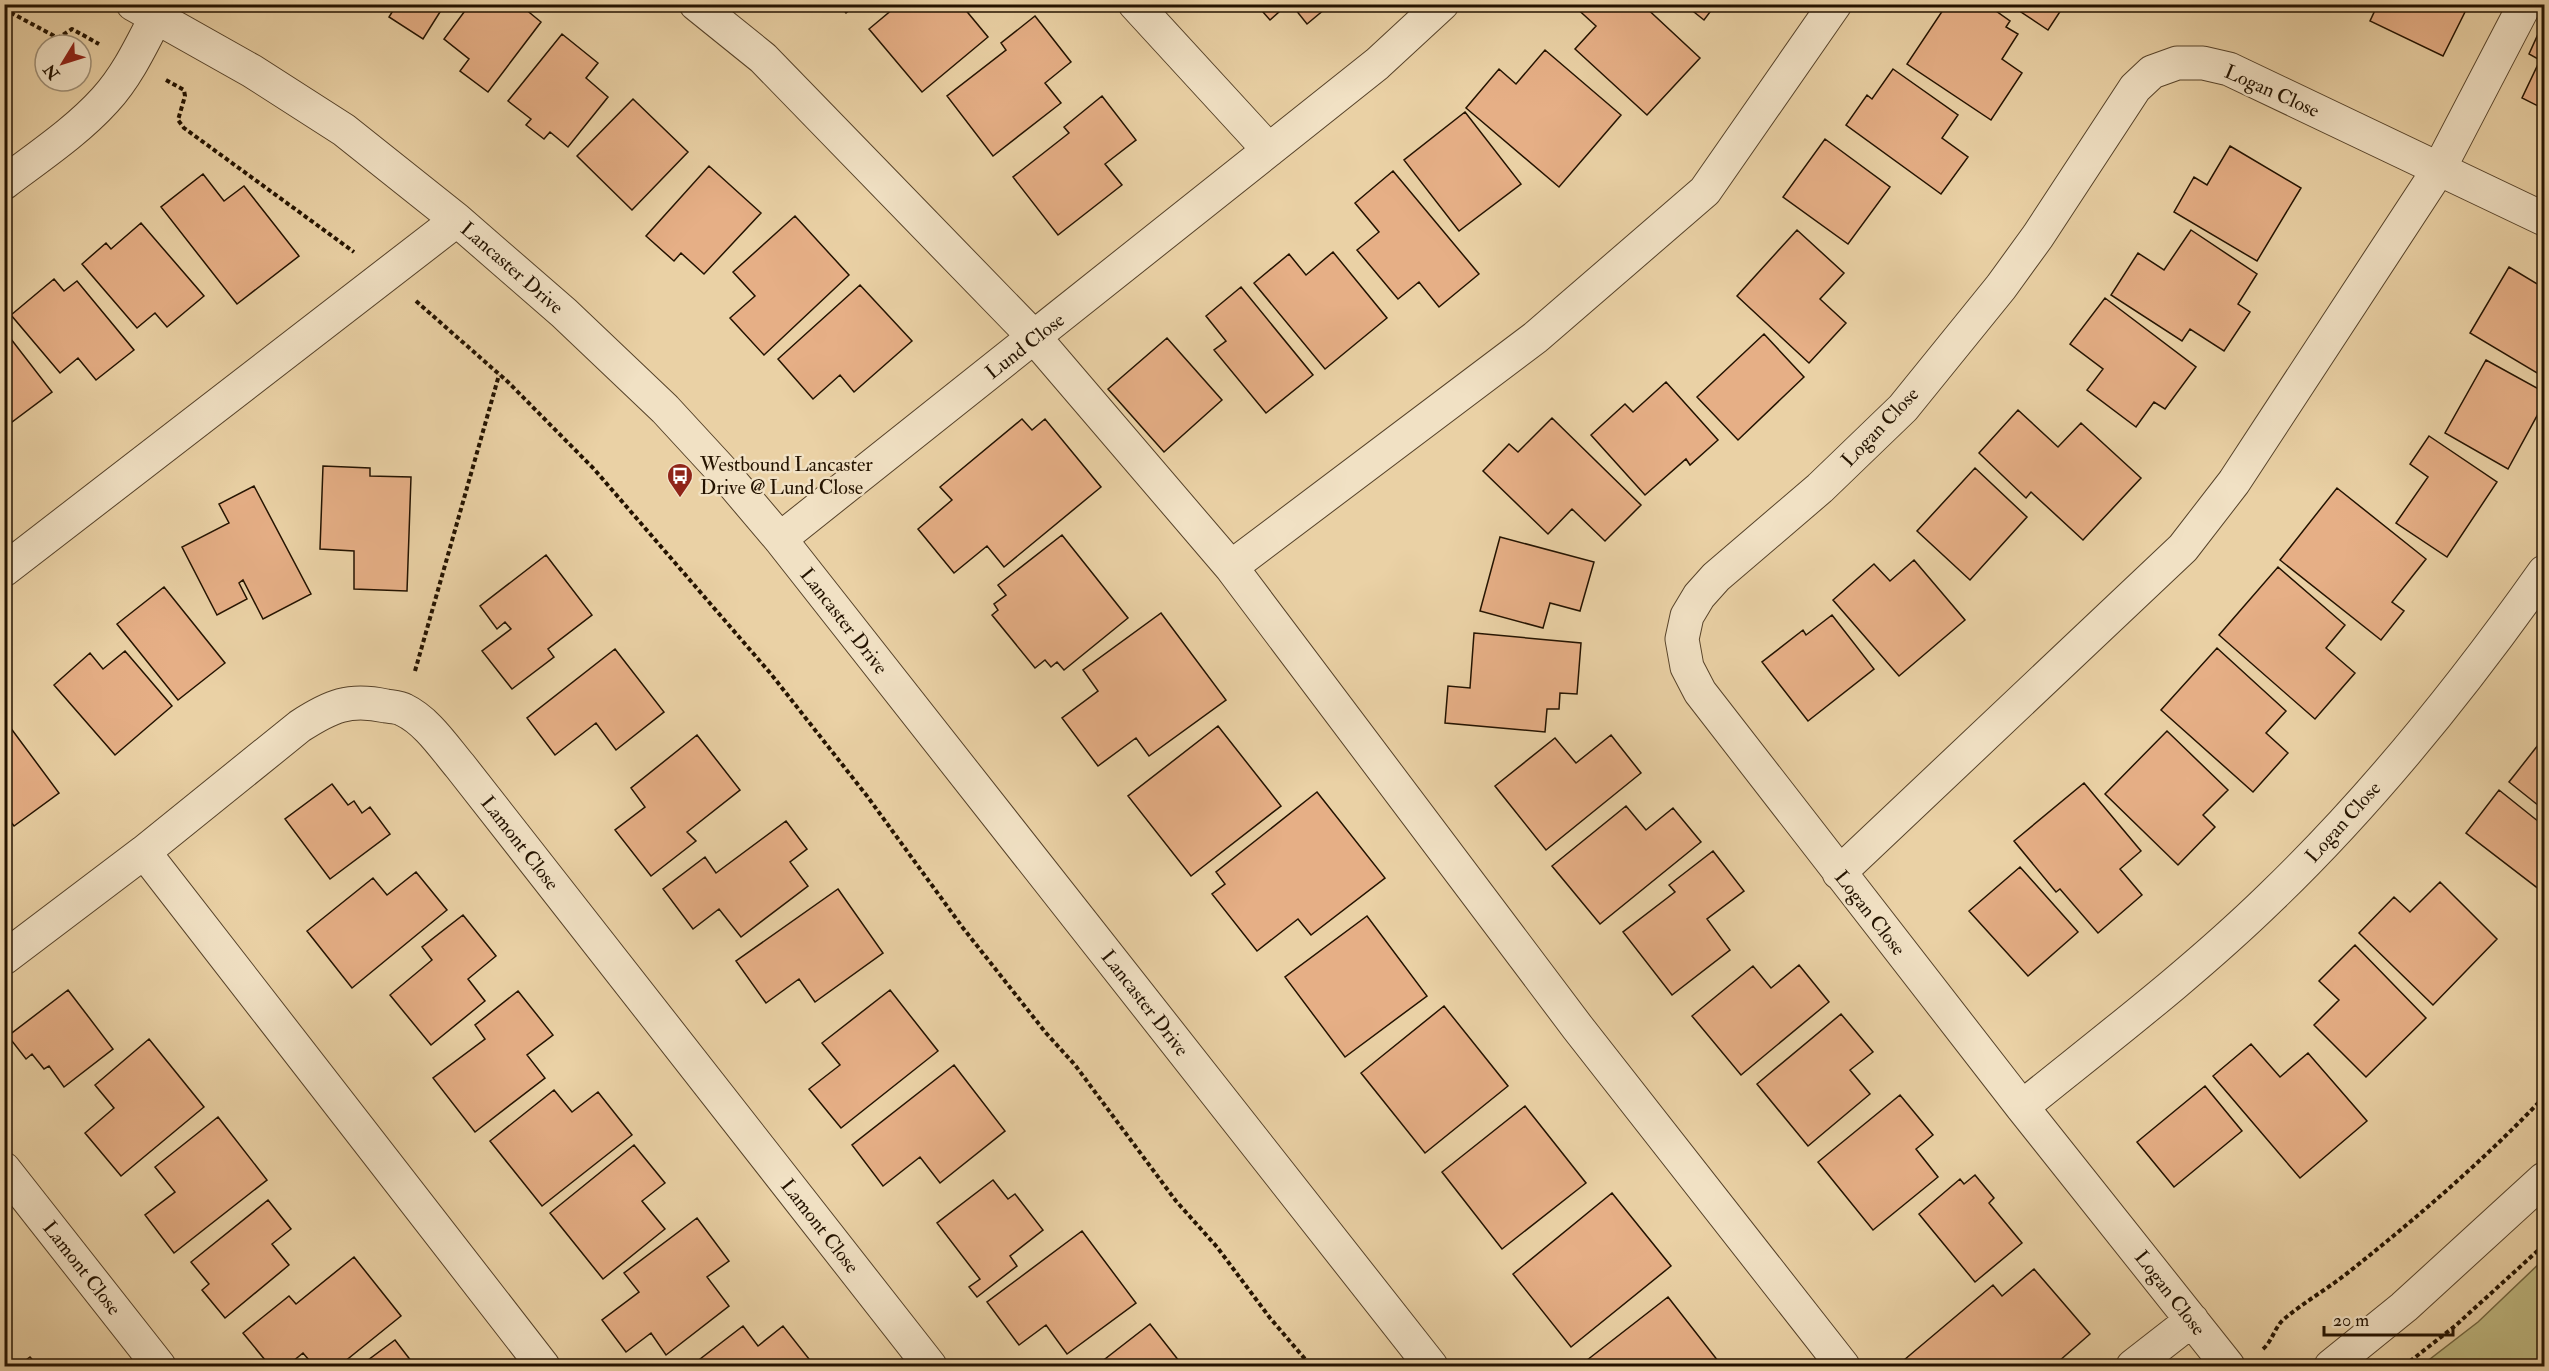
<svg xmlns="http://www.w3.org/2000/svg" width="2549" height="1371" font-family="'IM FELL Double Pica',serif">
<rect width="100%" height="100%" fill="#ead1a5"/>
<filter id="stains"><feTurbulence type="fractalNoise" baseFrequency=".00333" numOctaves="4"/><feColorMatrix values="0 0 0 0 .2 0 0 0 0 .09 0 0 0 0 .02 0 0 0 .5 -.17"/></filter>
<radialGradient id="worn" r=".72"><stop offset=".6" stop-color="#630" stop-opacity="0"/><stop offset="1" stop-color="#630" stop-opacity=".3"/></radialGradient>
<!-- green -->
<path fill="#bfb981" stroke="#726640" stroke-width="1.5" d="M2544 1259V1366H2421L2478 1322Z"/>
<!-- building -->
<path fill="#e6af86" stroke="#241300" stroke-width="1.5" d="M445 4 423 39 389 17 397 4Z
M470 4H519L541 22 488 92 460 71 469 59 444 39Z
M839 4H857L846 13Z
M899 4H969L964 8 988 37 922 92 869 29Z
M1256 4H1288L1270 20Z
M1291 4H1331L1307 24Z
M1572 4H1642L1700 58 1647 115 1575 49 1596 26Z
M1684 4H1716L1704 20Z
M1947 4H1986L2010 21 2006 27 2018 34 2002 59 2022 73 1991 120 1907 64Z
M2026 4H2065L2048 30 2021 12Z
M2378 4H2469L2443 56 2370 21Z
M1035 16 1071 62 1045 83 1061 103 993 156 947 96 1006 50 1001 43Z
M2544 21V109L2522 98 2540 60 2529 54Z
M562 34 598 63 586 78 608 97 568 147 550 132 544 139 526 125 531 119 508 101Z
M1545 50 1621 115 1559 187 1466 108 1499 69 1516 84Z
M1893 69 1958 115 1942 138 1968 157 1941 194 1846 125 1867 95 1872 99Z
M1102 96 1136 140 1105 164 1122 185 1058 235 1013 177 1069 133 1064 127Z
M633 99 688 152 632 210 577 156Z
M1465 112 1521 184 1459 231 1404 160Z
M1825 139 1890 187 1848 244 1783 197Z
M2230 146 2301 188 2257 261 2174 212 2194 177 2207 185Z
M709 166 761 213 704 274 681 253 674 261 646 236Z
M1393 171 1479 274 1439 307 1419 282 1398 299 1357 250 1379 232 1355 203Z
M203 174 224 201 244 186 299 256 237 304 161 207Z
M795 216 849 275 764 355 730 318 755 296 733 272Z
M141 223 204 296 167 327 155 313 137 328 82 264 106 243 111 249Z
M1797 230 1844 273 1820 299 1846 323 1809 363 1737 296Z
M2191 230 2257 274 2238 304 2250 312 2224 351 2190 329 2182 341 2111 295 2138 253 2164 270Z
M1333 252 1387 318 1325 369 1254 283 1289 254 1306 275Z
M2509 267 2544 288V377L2470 333Z
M54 279 64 291 77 281 134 350 96 380 78 358 60 373 11 315Z
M860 285 912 341 854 392 840 375 813 399 778 359Z
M1241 287 1313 375 1266 413 1214 350 1226 341 1206 316Z
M2105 298 2196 367 2165 409 2154 402 2136 427 2087 390 2103 369 2070 344Z
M4 330 52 392 4 428Z
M1764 334 1804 377 1738 440 1697 397Z
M1167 338 1222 400 1164 452 1108 389Z
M2486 360 2544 392V403L2508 469 2445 433Z
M1666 382 1718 440 1690 465 1686 459 1645 495 1591 435 1625 404 1633 412Z
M2018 410 2058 447 2081 423 2141 478 2083 540 2031 492 2026 498 1979 453Z
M1552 418 1641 505 1605 541 1572 509 1548 534 1483 471 1509 444 1518 452Z
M1022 419 1032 430 1045 419 1101 487 1004 567 987 546 954 573 918 529 952 500 940 487Z
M2429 436 2497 482 2447 557 2396 523 2428 477 2410 464Z
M323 466 370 468V476L411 477 407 591 354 589V551L320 549Z
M1975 468 2027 517 1970 580 1917 531Z
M254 486 311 594 263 619 243 580 239 583 247 599 217 615 182 547 229 523 219 504Z
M2337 488 2426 559 2392 602 2404 611 2381 640 2280 560Z
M1062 535 1128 618 1064 670 1057 662 1051 667 1045 660 1035 668 992 615 998 610 994 604 1006 595 998 585Z
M1500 537 1594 562 1580 611 1550 603 1543 628 1480 611Z
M546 555 592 615 548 649 554 657 512 689 482 651 511 629 505 622 497 629 480 606Z
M1914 560 1965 620 1899 676 1833 600 1874 564 1890 581Z
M2278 567 2345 625 2326 648 2355 673 2315 719 2219 635Z
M164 587 225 663 178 700 117 624Z
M1161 613 1226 700 1149 756 1136 738 1098 766 1062 718 1098 691 1083 670Z
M1832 615 1874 669 1808 721 1762 662 1803 630 1806 635Z
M1474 633 1581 643 1577 694 1560 693 1559 709H1547L1545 732 1445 723 1448 686 1470 688Z
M2217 648 2286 711 2266 733 2288 753 2253 792 2161 710Z
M615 649 664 712 616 750 596 723 555 755 527 718Z
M125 651 172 706 115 755 54 685 90 653 103 669Z
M4 719 59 793 14 826 4 813Z
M1218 726 1281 806 1191 876 1128 796Z
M2167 731 2228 790 2203 815 2215 827 2178 865 2105 794Z
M697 735 740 790 687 832 696 841 651 876 615 830 645 807 631 788Z
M1611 735 1641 773 1546 850 1495 786 1555 738 1576 763Z
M2542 740 2544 741V810L2509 782Z
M2084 783 2141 851 2120 869 2142 895 2098 933 2060 889 2056 892 2014 841Z
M332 784 348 805 354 801 362 813 370 807 390 834 330 879 285 819Z
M2499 790 2544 826V893L2466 833Z
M1317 792 1385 878 1311 935 1298 919 1257 951 1212 894 1225 884 1216 872Z
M1626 806 1646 830 1673 808 1701 842 1600 924 1552 866Z
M786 821 807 849 790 862 808 886 741 937 719 909 693 929 663 889 705 857 716 873Z
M1713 851 1744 891 1707 919 1730 950 1672 995 1623 932 1675 892 1669 885Z
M2020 867 2078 932 2028 976 1969 911Z
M416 872 447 910 352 988 307 931 373 878 387 895Z
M2440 882 2497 939 2433 1005 2359 933 2394 897 2410 912Z
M838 889 883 953 815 1002 799 979 766 1003 736 961Z
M463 915 496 956 468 979 485 1001 431 1045 390 995 432 960 422 947Z
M1367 916 1427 996 1345 1057 1285 977Z
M2355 945 2426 1018 2366 1077 2314 1025 2339 1000 2319 981Z
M1799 965 1829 1002 1741 1075 1692 1016 1753 966 1771 988Z
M68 990 113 1049 64 1087 49 1066 44 1069 32 1054 26 1059 8 1036Z
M890 990 938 1051 841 1128 809 1089 840 1065 822 1043Z
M518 991 553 1035 527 1055 545 1078 475 1132 433 1078 485 1039 475 1025Z
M1444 1006 1508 1086 1425 1153 1361 1073Z
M1841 1014 1873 1052 1850 1070 1870 1094 1808 1146 1757 1084Z
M149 1039 204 1107 121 1176 85 1133 114 1108 95 1085Z
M2251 1044 2280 1077 2308 1053 2367 1121 2300 1178 2213 1076Z
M954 1065 1005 1131 940 1183 920 1157 883 1186 852 1145Z
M2205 1086 2242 1131 2174 1187 2137 1142Z
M554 1090 572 1112 598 1092 632 1135 542 1206 490 1141Z
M1900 1095 1933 1135 1916 1149 1938 1177 1873 1230 1818 1162Z
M1525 1106 1586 1183 1502 1249 1442 1172Z
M218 1117 267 1180 174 1253 145 1215 175 1192 155 1167Z
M634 1145 665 1183 642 1201 665 1229 603 1279 550 1213Z
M1975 1175 1994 1198 1989 1203 2022 1243 1975 1282 1919 1214 1960 1179 1964 1184Z
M993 1180 1008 1199 1015 1194 1043 1230 1010 1256 1017 1266 977 1297 969 1287 980 1279 937 1223Z
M1612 1193 1671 1266 1571 1347 1513 1274Z
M268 1200 291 1229 272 1244 289 1265 225 1318 202 1290 209 1284 191 1262Z
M697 1218 729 1261 707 1277 729 1306 666 1355 651 1333 626 1352 602 1320 639 1292 624 1273Z
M1082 1231 1136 1303 1067 1354 1046 1325 1019 1345 987 1302Z
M354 1257 401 1316 339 1366H314L303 1353 287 1366H270L243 1333 289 1296 296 1304Z
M2034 1269 2090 1334 2058 1362 2062 1366H1909L1904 1360 1993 1285 2002 1296Z
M1668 1297 1722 1366H1584L1582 1364Z
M1150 1324 1183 1366H1096Z
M743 1326 758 1346 783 1326 813 1364 810 1366H691Z
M395 1340 415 1366H360Z
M4 1351 17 1366H4Z
M30 1357 38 1366H18Z"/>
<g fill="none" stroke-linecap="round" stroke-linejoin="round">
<defs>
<path id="minor" d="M133 4 252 71 344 130 457 220 564 313 665 409 724 473 780 539 1431 1366
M696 4 763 58 1035 338 1231 567 1578 1028 1843 1366
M1135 4 1269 150
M4 183C38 157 76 132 105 100 127 76 141 46 156 17
M780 539 1377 64 1442 4
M1231 567 1536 337 1705 191 1835 4
M4 570 457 220
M144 852 543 1366
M1839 873 2183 548 2234 482 2439 169 2525 4
M4 958 144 852 300 726C331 706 349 698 386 706 392 707 399 707 404 710 427 721 444 747 460 766L930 1366
M2022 1107C2106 1039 2193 973 2271 897 2374 798 2462 688 2544 572
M4 1169 159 1366
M2133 1366 2192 1320
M2228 1366 2022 1107 1700 692 1687 667 1682 639 1687 616 1699 596 1716 577 1820 488 1903 408 2001 287 2038 236 2135 88 2152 72 2177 63H2203L2229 69 2544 219
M2331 1366 2404 1307 2544 1179"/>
</defs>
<!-- minor casing -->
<use href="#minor" stroke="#564229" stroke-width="35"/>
<!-- path -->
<path stroke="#241300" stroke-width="4" stroke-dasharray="4.5 3" stroke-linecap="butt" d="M4 9 58 38 72 29 99 44
M166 80 184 90 185 96 178 120 184 128 354 252
M416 301 508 382 594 469 771 674 867 796 963 928 1046 1033 1075 1065 1176 1201 1217 1247 1270 1318 1311 1366
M415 671 499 375
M2263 1349C2273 1340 2274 1328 2284 1319 2304 1302 2329 1288 2350 1271 2418 1217 2484 1160 2544 1097
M2404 1366 2455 1326 2544 1245"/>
<!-- minor -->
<use href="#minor" stroke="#f1e1c4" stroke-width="33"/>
</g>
<!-- icons -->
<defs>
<symbol id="bus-pin" viewBox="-11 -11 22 30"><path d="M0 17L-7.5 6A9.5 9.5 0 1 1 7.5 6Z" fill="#8f2418" stroke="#f1e1c4"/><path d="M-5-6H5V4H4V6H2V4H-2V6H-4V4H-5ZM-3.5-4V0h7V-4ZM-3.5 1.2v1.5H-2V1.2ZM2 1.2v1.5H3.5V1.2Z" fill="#fff"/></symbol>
</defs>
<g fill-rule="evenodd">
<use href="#bus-pin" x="665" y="461" width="30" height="40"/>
</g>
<g text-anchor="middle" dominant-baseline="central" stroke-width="5" stroke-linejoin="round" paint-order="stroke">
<!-- street labels -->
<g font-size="20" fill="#241300" stroke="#f1e1c4">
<text transform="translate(2272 91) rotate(24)">Logan Close</text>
<text transform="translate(512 268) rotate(41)">Lancaster Drive</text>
<text transform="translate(1025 346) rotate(-38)">Lund Close</text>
<text transform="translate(1880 427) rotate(-46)">Logan Close</text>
<text transform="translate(844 621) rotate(52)">Lancaster Drive</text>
<text transform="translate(2343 822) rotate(-48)">Logan Close</text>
<text transform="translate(520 843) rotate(52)">Lamont Close</text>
<text transform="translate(1870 913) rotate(52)">Logan Close</text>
<text transform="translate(1145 1003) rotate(52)">Lancaster Drive</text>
<text transform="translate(820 1226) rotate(52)">Lamont Close</text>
<text transform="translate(82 1268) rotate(52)">Lamont Close</text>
<text transform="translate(2170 1293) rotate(52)">Logan Close</text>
</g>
<!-- poi labels -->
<g font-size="20" fill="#241300" stroke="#f1e1c4" text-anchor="start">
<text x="700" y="464">Westbound Lancaster<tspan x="700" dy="23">Drive @ Lund Close</tspan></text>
</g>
</g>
<!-- margin -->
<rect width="2549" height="1371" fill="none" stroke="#ead1a5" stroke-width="24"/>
<rect x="6" y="6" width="2537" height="1359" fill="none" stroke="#241300" stroke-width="3"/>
<rect x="12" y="12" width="2525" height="1347" fill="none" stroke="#241300" stroke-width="1.5"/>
<!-- north arrow -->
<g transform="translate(63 63) rotate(232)"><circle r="28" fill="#f1e1c4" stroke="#9f8f76" stroke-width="1.5"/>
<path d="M0-4.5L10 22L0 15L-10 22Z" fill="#8f2418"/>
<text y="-9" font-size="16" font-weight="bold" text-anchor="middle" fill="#241300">N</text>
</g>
<!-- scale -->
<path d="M2324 1326v9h129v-9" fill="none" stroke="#241300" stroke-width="3"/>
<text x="2333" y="1326" font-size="18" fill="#241300" stroke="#f1e1c4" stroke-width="4.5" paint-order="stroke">20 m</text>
<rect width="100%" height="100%" filter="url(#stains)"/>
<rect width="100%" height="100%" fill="url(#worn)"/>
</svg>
